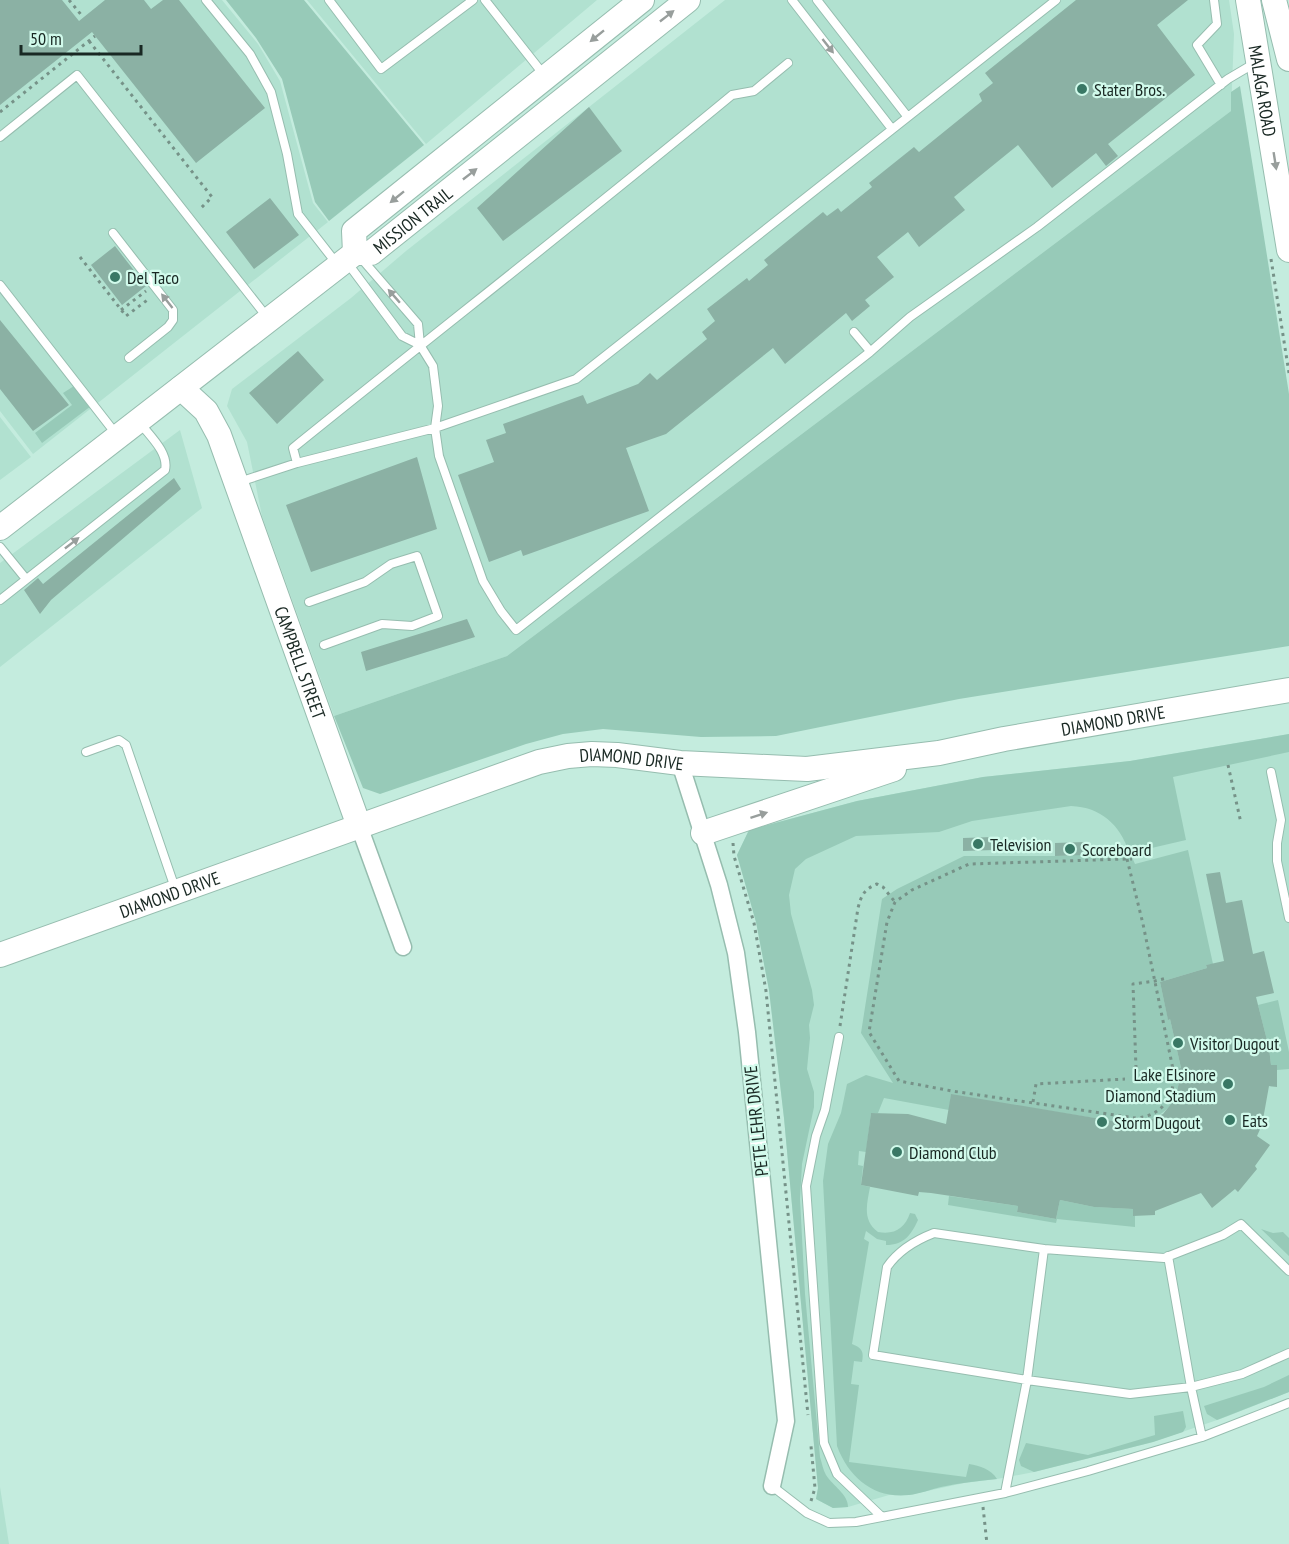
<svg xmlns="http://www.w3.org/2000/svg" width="1289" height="1544" font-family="'PT Sans Narrow',sans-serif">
<rect width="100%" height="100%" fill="#c4ecde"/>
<!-- built -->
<path fill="#b1e1d0" d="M0 0H222L258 44 280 81 313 203 328 222 33 454 0 411Z
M307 0H597L426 144Z
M725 0H1229L1234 34 1231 111 507 656 334 716 262 516 247 442 227 406 232 389 351 298 406 251Z
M0 417 31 457 0 480Z
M180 430 202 508 0 667V563Z
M1289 734V1392L1223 1418 1153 1442 1034 1472 997 1479 964 1483 909 1495H889L848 1507 833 1508 816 1499 818 1488 784 1118 769 990 756 922 737 855 749 830 857 801 983 777 1130 761Z
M0 1487 9 1544H0Z"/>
<!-- green -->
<path fill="#97cab8" d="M226 0H304L424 145 329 221 315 202 282 79 256 38Z
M1240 86 1289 394V646L959 699 776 736 701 737 603 729 563 734 526 744 380 794 363 788 334 716 507 656 1231 111V92Z
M74 386 91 406 42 443 35 433 72 405 63 393Z
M1289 734V752L1173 777 1186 840 1130 853 1135 864 1188 850 1213 964 1206 965 1207 968 1160 982 1168 1019H1170L1181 1068 1176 1070C1187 1103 1156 1125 1125 1123L951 1095 949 1110 884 1098 878 1113H871L866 1152 859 1151 858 1165 863 1166 861 1185 870 1187C867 1204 862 1220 878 1232 895 1235 905 1228 910 1213L915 1214 918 1220C911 1235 904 1245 886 1245V1241L877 1239 866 1231 864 1239 869 1242 852 1344C862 1348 864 1351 862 1362L854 1361 851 1384 859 1385 849 1462 966 1477 969 1464C980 1466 991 1469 997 1479 978 1481 960 1483 941 1487 931 1489 920 1494 909 1495 874 1499 849 1478 837 1446L823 1181 828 1144 841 1113 847 1084 866 1075 893 1083 861 1033 882 899 897 889 964 856H1055L1129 852C1120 825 1101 807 1071 806L972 821 939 832 856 836 806 859 795 869 789 895 791 914 812 990 814 1005 809 1025 810 1038 807 1069 814 1092V1107L802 1164 800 1199 805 1294 820 1457C822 1463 823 1470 826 1475 833 1486 848 1494 848 1507L833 1508 816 1499 818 1488 784 1118 769 990 756 922 737 855 749 830 857 801 983 777 1130 761Z
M1278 1000 1289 1052V1069L1277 1070V1065H1271L1269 1048 1258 1005Z
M949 1196 1018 1206 1017 1212 1056 1219 1060 1200 1094 1207 1133 1209V1215L1135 1216V1227L1057 1219 1056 1223 948 1205Z
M1261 1229 1273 1233 1283 1232 1289 1238V1256Z
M1289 1375V1392L1217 1420 1207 1414 1204 1406 1264 1387Z
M1183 1411 1186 1427 1183 1432 1153 1442 1034 1472 1021 1466 1019 1460 1026 1443 1088 1455 1155 1435 1154 1416Z"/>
<!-- building -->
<path fill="#8bb1a4" d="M0 0H62L79 21 105 0H144L151 9 163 0H179L265 108 196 163 92 32 0 105Z
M1076 0H1188L1157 25 1195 75 1108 144 1118 156 1106 166 1096 153 1052 188 1018 145 954 197 965 210 919 247 908 232 877 257 894 277 865 300 870 306 852 321 846 313 785 364 773 348 666 434 626 448 649 511 523 556 521 550 489 562 458 475 494 462 486 440 506 433 503 424 583 395 587 404 638 384 650 373 657 380 707 339 702 332 715 321 707 309 747 278 749 281 768 265 764 260 823 212 827 216 838 208 841 212 872 187 869 183 914 147 919 152 982 101 979 94 993 83 985 73Z
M589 107 622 151 503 241 477 208Z
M270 198 299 235 254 269 226 232Z
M115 246 146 286 122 305 91 265Z
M0 320 69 405 33 431 0 389Z
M298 351 324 380 277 424 249 393Z
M417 457 437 529 311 572 286 505Z
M174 478 181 489 51 600 40 614 24 590 38 578 43 584Z
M467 619 475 637 366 671 361 652Z
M993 837 994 850 963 851V838Z
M1085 842V855L1055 856V843Z
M1220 872 1226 903 1242 900 1253 954 1264 951 1274 993 1256 997 1269 1048 1271 1065H1277V1087L1269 1086 1262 1125 1257 1136 1270 1145 1255 1166 1257 1169 1238 1192 1235 1189 1212 1208 1201 1193 1155 1211V1215L1133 1216V1209L1094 1207 1060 1200 1056 1219 1017 1212 1018 1206 931 1193 919 1192 918 1196 861 1185 871 1113 908 1114 946 1124 951 1094 1125 1123 1145 1122 1163 1114 1171 1104 1177 1093 1179 1081 1177 1069 1181 1068 1170 1019 1168 1020 1160 982 1207 968 1206 965 1224 961 1206 874Z"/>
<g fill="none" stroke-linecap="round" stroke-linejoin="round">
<defs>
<path id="lane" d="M206 0 250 54 271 92 287 154 298 214 337 264
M329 0 381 69 473 0
M485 0 544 75
M792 0 892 129
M817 0 907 116
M1214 0 1217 24 1197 45 1221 85
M0 137 77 75 267 317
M113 233 173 310V320L168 327 129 358
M360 257 418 324 420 345
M346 261 402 336 420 345 433 366 438 406 435 428 576 379 1056 0
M0 285 116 434
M854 332 870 351
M297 463 293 448C439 330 587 215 732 95L754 91 788 63
M239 482 297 463 435 428 439 456 483 581 501 611 516 630 870 352 910 317 1037 227 1228 79 1255 63
M0 547 26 579
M0 600 165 470C169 453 150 436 140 423
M309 602 365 582 391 564 417 556 438 616 412 626 382 624 324 645
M86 752 119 740 126 745 176 891
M1271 772 1281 820 1277 843V861L1289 918
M839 1037 825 1110 816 1136 806 1186 824 1443 837 1474 881 1516
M1044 1249 934 1233C916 1240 898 1251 887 1267L873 1355 1027 1380 1044 1249 1164 1258 1223 1235 1241 1224 1289 1271
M1168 1256 1191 1387 1242 1374 1289 1353
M772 1486 807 1513 829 1523 856 1522 1005 1493 1088 1471 1202 1437 1289 1403
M1005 1493 1027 1380 1130 1394 1191 1387 1202 1437"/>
<path id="street" d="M680 763 719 885 736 953 747 1032 786 1421 772 1486
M359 826 403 947"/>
<g id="secondary">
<path id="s1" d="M1248 0 1289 250"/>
<path d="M1274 0 1289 59"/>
<path id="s2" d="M355 253H371L688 0"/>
<path d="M355 253 354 231 642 0"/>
<path id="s3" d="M181 388 206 411 219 435 359 826"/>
<path d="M0 528 355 253"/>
<path d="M703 833 894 769"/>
<path id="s4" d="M0 955 508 773 539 762 568 756 592 754 617 755 680 763 807 769 939 753 1004 739 1289 690"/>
</g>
</defs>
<!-- lane casing -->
<use href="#lane" stroke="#96bdaf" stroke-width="10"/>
<!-- street casing -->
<use href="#street" stroke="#96bdaf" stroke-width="19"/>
<!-- secondary casing -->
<use href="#secondary" stroke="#96bdaf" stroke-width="26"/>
<!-- path -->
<path stroke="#769288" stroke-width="3" stroke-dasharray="3 4.5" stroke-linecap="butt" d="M69 0 83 17
M89 41 212 197 199 210
M0 112 95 36
M80 257 126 316 150 298
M1271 259 1289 373
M121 310 146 291
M1228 765 1241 823
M733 843 734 856 754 923 766 991 808 1415
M1127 859 1143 924 1174 1074C1174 1099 1160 1117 1135 1118L952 1091 899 1081 869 1032 887 922 895 902 912 890 969 864 1127 859H1132
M840 1026 858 908C861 896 864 889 877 884L883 887 895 902
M1136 1068 1133 984 1155 981 1167 978
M1033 1102 1036 1084 1125 1079
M811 1501 815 1488 811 1446
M983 1507 987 1544"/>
<!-- lane -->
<use href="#lane" stroke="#fff" stroke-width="8"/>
<!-- street -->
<use href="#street" stroke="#fff" stroke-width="16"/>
<!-- secondary -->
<use href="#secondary" stroke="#fff" stroke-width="24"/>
</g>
<!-- one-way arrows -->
<defs><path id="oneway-solid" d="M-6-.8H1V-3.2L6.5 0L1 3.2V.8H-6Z" transform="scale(1.5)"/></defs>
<g fill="#989e9c">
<use href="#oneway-solid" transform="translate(667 16) rotate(-38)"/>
<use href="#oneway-solid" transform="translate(597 36) rotate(141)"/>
<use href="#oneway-solid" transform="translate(828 46) rotate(52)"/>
<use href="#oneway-solid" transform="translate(1275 161) rotate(81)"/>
<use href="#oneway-solid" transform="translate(470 174) rotate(-38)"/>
<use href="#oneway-solid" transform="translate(397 197) rotate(141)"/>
<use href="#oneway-solid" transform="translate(394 296) rotate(-131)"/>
<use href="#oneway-solid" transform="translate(167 301) rotate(-128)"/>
<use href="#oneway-solid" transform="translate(72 543) rotate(-38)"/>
<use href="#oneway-solid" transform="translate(759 815) rotate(-18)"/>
</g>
<!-- markers -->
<g fill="#397865" stroke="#d1faeb" stroke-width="2">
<circle cx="1082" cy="89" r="6"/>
<circle cx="115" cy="277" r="6"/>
<circle cx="978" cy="844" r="6"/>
<circle cx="1070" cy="849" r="6"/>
<circle cx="1178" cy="1043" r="6"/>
<circle cx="1228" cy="1084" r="6"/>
<circle cx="1230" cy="1120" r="6"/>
<circle cx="1102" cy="1122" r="6"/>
<circle cx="897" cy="1152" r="6"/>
</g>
<g text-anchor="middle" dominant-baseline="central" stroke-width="4.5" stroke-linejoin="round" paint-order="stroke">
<!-- poi labels -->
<g font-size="18" fill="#192823" stroke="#d1faeb" text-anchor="start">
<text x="1094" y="89">Stater Bros.</text>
<text x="127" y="277">Del Taco</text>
<text x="990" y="844">Television</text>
<text x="1082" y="849">Scoreboard</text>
<text x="1190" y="1043">Visitor Dugout</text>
<text x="1216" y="1074" text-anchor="end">Lake Elsinore<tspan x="1216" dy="21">Diamond Stadium</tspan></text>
<text x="1242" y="1120">Eats</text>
<text x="1114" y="1122">Storm Dugout</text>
<text x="909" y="1152">Diamond Club</text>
</g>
<!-- street labels -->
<g font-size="18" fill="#192823" stroke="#d1faeb">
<text stroke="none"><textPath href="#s1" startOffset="92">MALAGA ROAD</textPath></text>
<text stroke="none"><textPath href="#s2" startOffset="69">MISSION TRAIL</textPath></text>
<text stroke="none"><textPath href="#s3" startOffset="303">CAMPBELL STREET</textPath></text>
<text stroke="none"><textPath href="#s4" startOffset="1152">DIAMOND DRIVE</textPath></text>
<text stroke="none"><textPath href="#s4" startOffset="666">DIAMOND DRIVE</textPath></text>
<text stroke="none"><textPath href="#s4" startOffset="180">DIAMOND DRIVE</textPath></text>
<text transform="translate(756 1121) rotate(-96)">PETE LEHR DRIVE</text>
</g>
</g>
<!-- scale -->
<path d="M21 45v9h120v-9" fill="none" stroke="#192823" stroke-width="3"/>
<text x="30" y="45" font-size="18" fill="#192823" stroke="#d1faeb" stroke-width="4.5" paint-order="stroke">50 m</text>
</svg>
